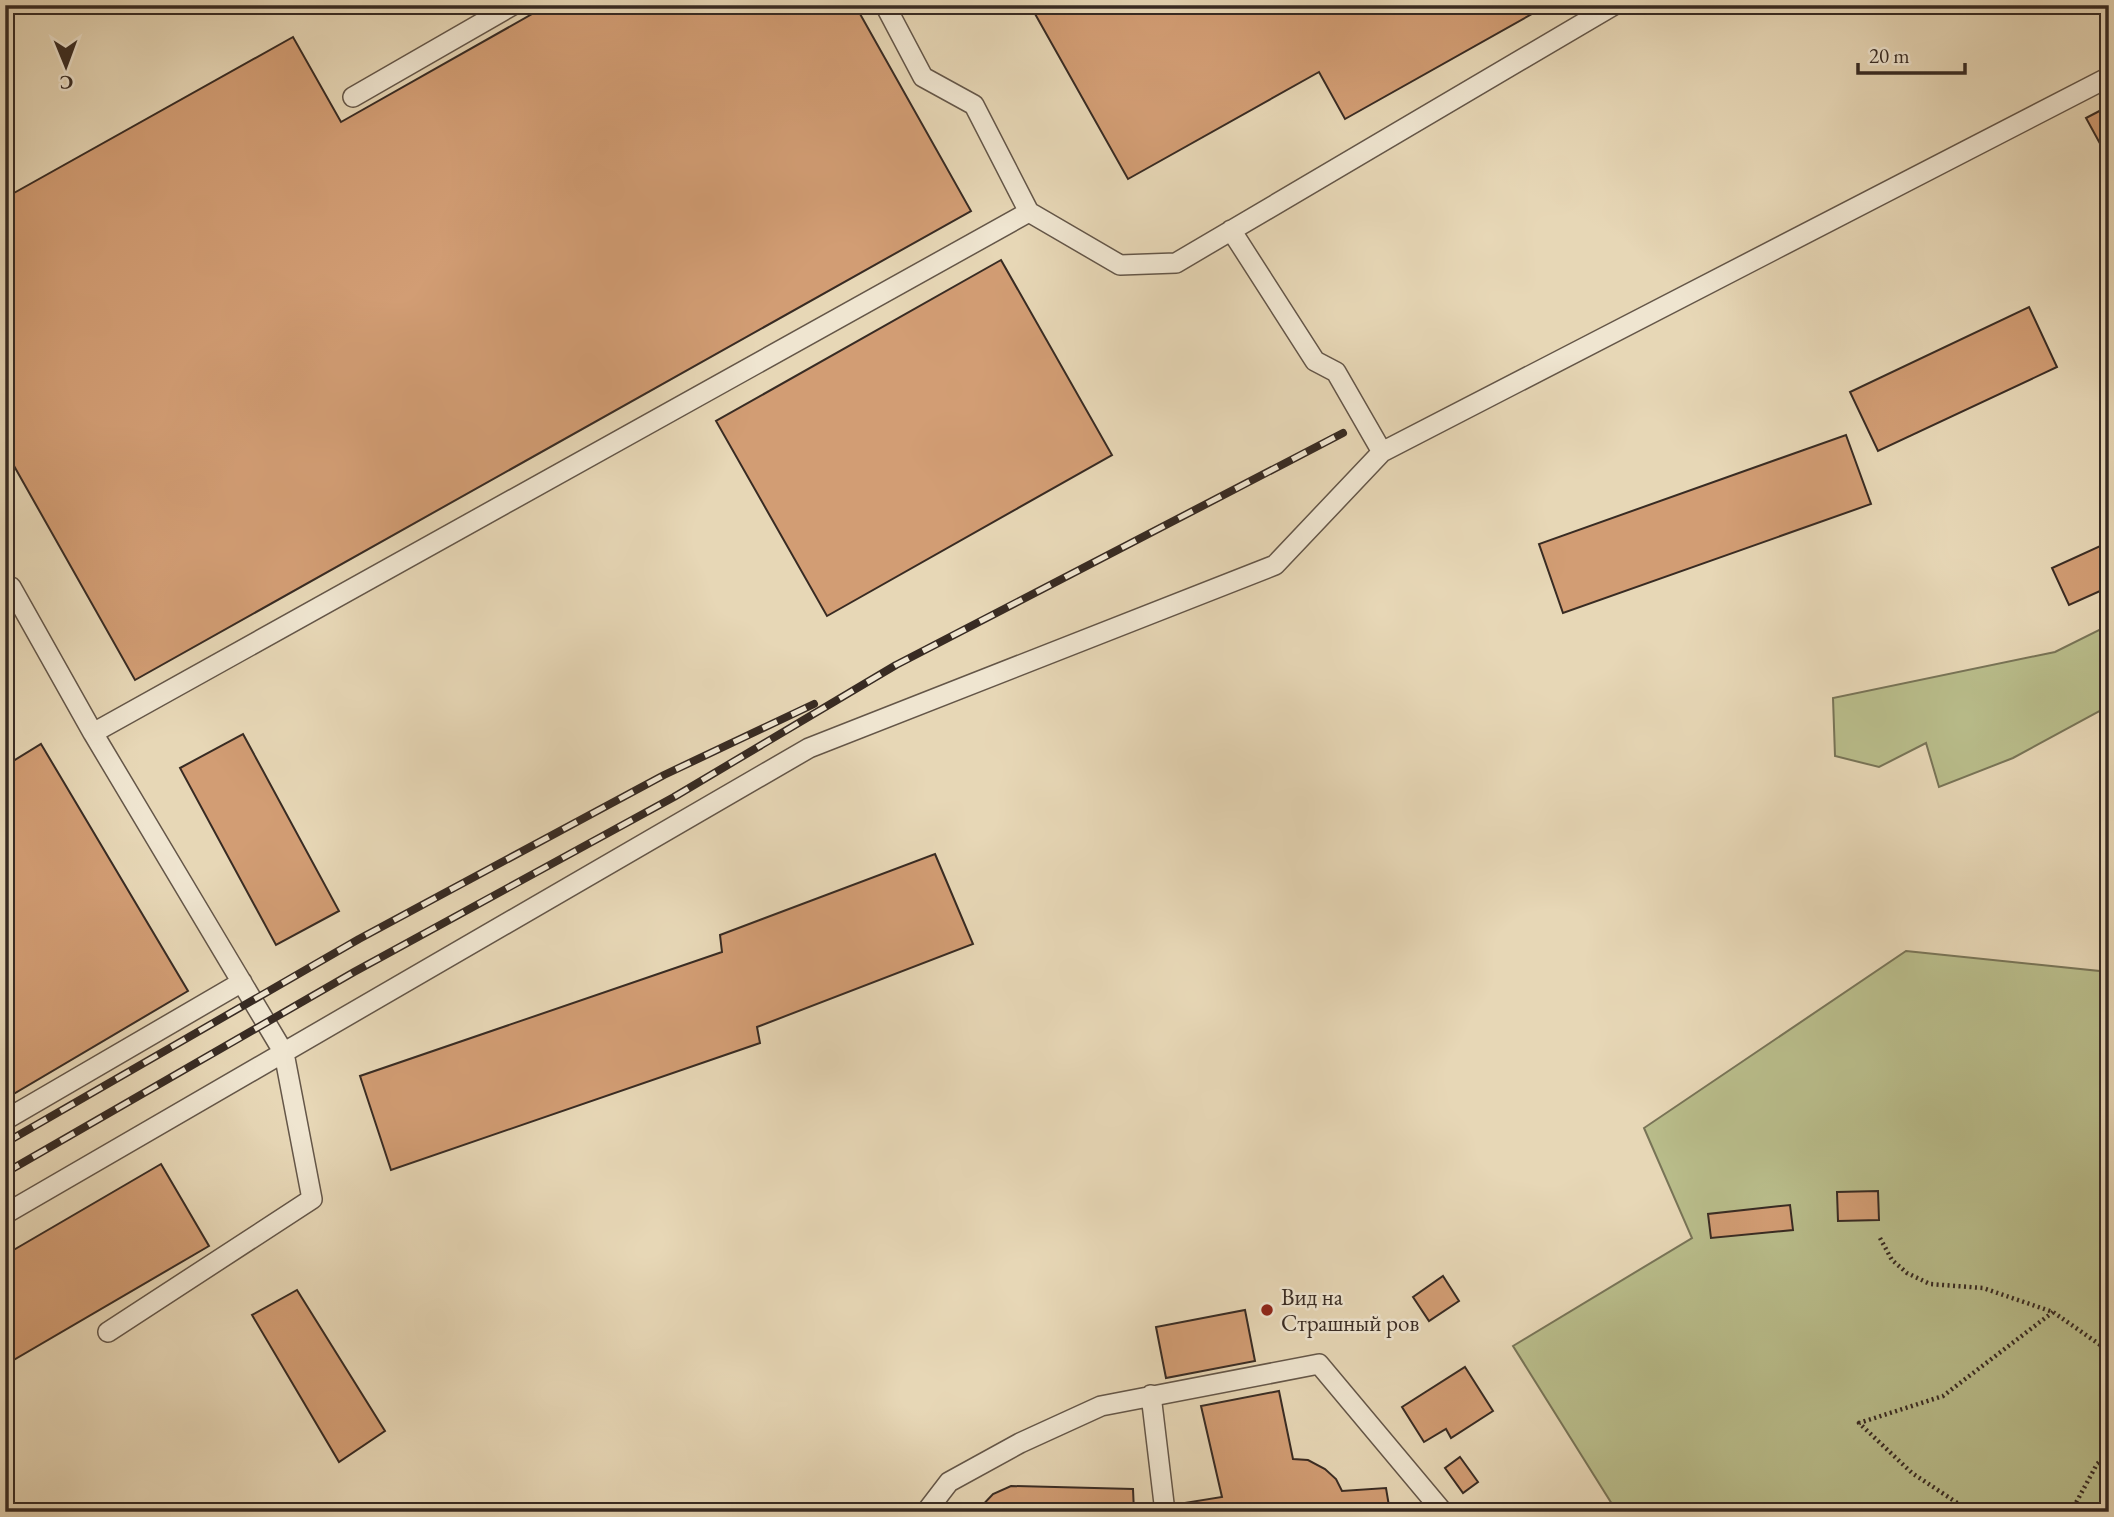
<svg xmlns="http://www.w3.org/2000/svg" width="2114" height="1517" font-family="'EB Garamond',serif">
<rect width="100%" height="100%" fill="#e7d7b6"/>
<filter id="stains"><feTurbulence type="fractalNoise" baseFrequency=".00286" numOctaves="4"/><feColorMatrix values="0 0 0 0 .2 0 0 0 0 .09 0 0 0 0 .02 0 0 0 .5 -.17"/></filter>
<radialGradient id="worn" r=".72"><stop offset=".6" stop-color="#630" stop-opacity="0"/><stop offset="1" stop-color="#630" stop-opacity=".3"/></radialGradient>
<!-- green -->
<path fill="#b9bd8b" stroke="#787457" stroke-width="2" d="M2109 625V706L2013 758 1939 787 1926 743 1879 767 1835 756 1833 698 2055 652Z
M1906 951 2109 972V1512H1617L1513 1346 1692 1238 1644 1128Z"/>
<!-- building -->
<path fill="#d29d74" stroke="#382b23" stroke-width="2" d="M548 5H855L971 211 135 680 5 450V198L293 37 341 122Z
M1030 5H1548L1345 119 1319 72 1128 179Z
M2109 106V160L2086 118Z
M1001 260 1112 455 827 616 716 421Z
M2029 307 2057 367 1878 451 1850 392Z
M1846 435 1871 504 1563 613 1539 544Z
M2109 542V587L2069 605 2052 568Z
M243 734 339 911 276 945 180 768Z
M41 744 188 991 5 1099V766Z
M935 854 973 944 757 1027 760 1043 391 1170 360 1076 722 952 720 935Z
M161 1164 209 1246 5 1365V1255Z
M1878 1191 1879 1220 1838 1221 1837 1192Z
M1790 1205 1793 1230 1711 1238 1708 1214Z
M1443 1276 1459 1301 1429 1321 1413 1297Z
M297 1290 385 1431 339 1462 252 1315Z
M1245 1310 1255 1361 1166 1378 1156 1327Z
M1465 1367 1493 1411 1451 1438 1446 1429 1424 1442 1402 1407Z
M1279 1391 1293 1459 1308 1460 1325 1469 1336 1479 1342 1491 1386 1488 1390 1512H1179L1178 1504 1222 1497 1201 1406Z
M1460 1457 1478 1482 1463 1493 1445 1468Z
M1011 1486 1133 1489 1134 1512H976L993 1494Z"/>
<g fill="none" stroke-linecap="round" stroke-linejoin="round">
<defs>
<path id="lane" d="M885 5 923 77 974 105 1029 212 1120 265 1176 263 1614 5
M353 97 513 5
M1231 230 1315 361 1336 372 1382 452
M5 586 11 587 93 733 284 1053 312 1199 108 1332
M93 733 1029 212
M5 1120 242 982
M5 1214 809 748 1275 565 1382 452 2109 77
M1151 1395 1165 1512
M926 1512 949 1482 1020 1443 1101 1406 1319 1364 1443 1512"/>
</defs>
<!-- lane casing -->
<use href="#lane" stroke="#645648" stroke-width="22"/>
<!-- path -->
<path stroke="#382b23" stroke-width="4.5" stroke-dasharray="2 3.5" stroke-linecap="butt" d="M1880 1238 1892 1260 1907 1273 1930 1284 1983 1288 2053 1312 2109 1351
M1971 1512 1912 1473 1859 1423 1943 1396 2053 1312
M2071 1512 2097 1464 2109 1453"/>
<!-- lane -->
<use href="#lane" stroke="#efe5d0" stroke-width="19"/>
<defs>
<path id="rail" d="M5 1143 359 939 664 775 814 704
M5 1173 354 972 674 797 896 665 1343 433"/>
</defs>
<!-- rail casing -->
<use href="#rail" stroke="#382b23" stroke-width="8"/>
<!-- rail -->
<use href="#rail" stroke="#efe5d0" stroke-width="5" stroke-dasharray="16" stroke-linecap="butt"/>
</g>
<!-- markers -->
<circle fill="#8f2418" stroke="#efe5d0" stroke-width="2.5" cx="1267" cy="1310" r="7"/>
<g text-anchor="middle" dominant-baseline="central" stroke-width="5" stroke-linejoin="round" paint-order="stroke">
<!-- poi labels -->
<g font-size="23" fill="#382b23" stroke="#efe5d0" text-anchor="start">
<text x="1281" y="1297">Вид на<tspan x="1281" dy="26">Страшный ров</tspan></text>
</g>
</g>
<!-- margin -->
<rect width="2114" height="1517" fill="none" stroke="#e7d7b6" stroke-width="28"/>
<rect x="7" y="7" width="2100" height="1503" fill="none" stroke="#382b23" stroke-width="3.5"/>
<rect x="14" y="14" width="2086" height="1489" fill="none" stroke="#382b23" stroke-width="2"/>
<!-- north arrow -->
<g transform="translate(66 66) rotate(179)" stroke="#efe5d0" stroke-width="5" paint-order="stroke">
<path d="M0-5L12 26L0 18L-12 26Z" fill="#382b23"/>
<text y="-10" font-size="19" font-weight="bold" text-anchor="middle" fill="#382b23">С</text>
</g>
<!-- scale -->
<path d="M1858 63v10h107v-10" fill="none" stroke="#382b23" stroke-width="3.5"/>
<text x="1869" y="63" font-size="21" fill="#382b23" stroke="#efe5d0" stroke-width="5" paint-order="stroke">20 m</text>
<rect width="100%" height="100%" filter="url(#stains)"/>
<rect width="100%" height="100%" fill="url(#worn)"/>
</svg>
